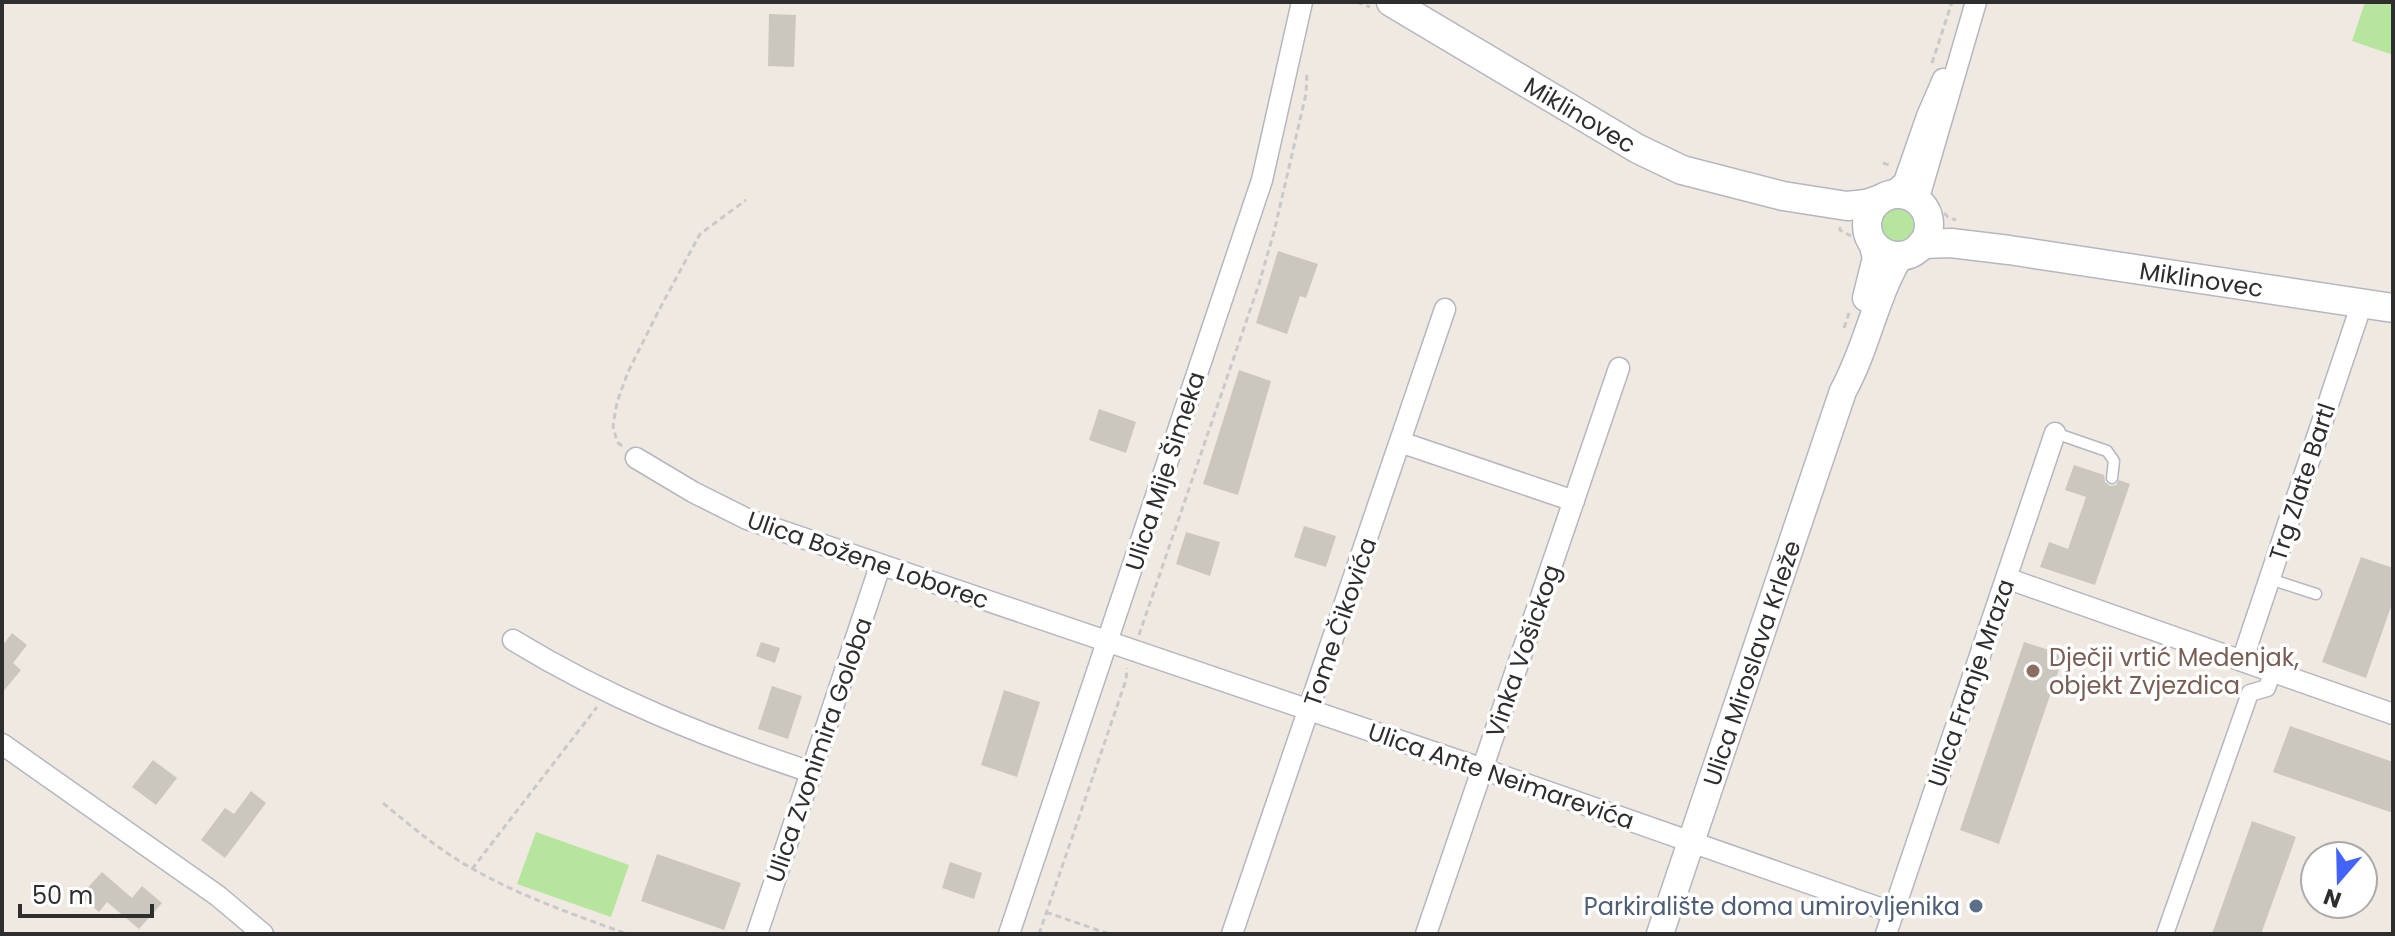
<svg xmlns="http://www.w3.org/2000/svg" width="2395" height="936" font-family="Poppins,sans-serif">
<rect width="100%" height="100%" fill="#efe9e1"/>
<!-- green -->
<path fill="#b6e59e" d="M2365 2H2393V55L2352 41Z
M1880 226a17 17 0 1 1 34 0a17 17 0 1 1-34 0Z
M536 832 629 865 611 917 517 884Z"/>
<!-- building -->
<path fill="#cbc7bf" d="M769 14 796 15 794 67 768 66Z
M1278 251 1318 264 1306 298 1300 296 1287 334 1256 323Z
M1239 370 1271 381 1238 495 1203 484Z
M1099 409 1136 422 1126 453 1089 440Z
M2074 465 2104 475 2105 482 2110 486 2116 485 2119 480 2130 484 2095 585 2040 567 2049 542 2068 549 2086 497 2065 490Z
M1304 526 1336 536 1326 567 1294 557Z
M1186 532 1220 542 1210 576 1176 564Z
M2361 557 2393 568V601L2366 678 2322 662Z
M12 633 27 645 13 663 21 670 2 693V646Z
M761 642 780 648 775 663 756 656Z
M2024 642 2064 655 1999 844 1960 830Z
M772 686 802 696 788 739 758 729Z
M1004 690 1040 702 1017 777 981 765Z
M2290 726 2393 762V813L2273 772Z
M153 760 177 778 156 805 132 787Z
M251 791 266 803 225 858 201 840 225 808 234 814Z
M2252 821 2296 837 2261 934H2212Z
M657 854 741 883 724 930 641 901Z
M950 862 982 873 974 899 942 888Z
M102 872 132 898 142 886 162 903 139 929 107 902 99 912 80 896Z"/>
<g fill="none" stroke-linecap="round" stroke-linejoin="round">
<defs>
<path id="service" d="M2055 433 2107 451 2114 461 2112 478
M2270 579 2316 594"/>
<path id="pedestrian" d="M2165 934 2250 693 2267 688 2269 682"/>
<path id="minor" d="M1888 196 1904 182 1927 116 1943 79
M1918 201 1976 2
M1400 442 1574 501
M636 458 693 492 747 519 1483 769 1894 913
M2006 578 2393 714
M513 640C608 698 705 737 811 772
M2242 661 2362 303
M2 744 218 896 263 934
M757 934 880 566
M1009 934 1262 180 1302 2
M1232 934 1445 309
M1426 934 1619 368
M1886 934 2055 433"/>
<g id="tertiary">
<path d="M1866 298 1876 258 1872 242"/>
<path id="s1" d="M1660 934 1843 391C1867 348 1875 297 1900 256"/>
</g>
<g id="secondary">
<path id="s2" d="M1391 2 1638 149 1682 170 1783 196 1847 206 1866 204 1881 199"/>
<circle cx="1898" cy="225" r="31"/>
<path id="s3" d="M1922 244 1951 243 2009 250 2393 308"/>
</g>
</defs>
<!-- service casing -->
<use href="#service" stroke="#b4b7c1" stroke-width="13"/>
<!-- pedestrian casing -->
<use href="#pedestrian" stroke="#b4b7c1" stroke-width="19"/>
<!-- minor casing -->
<use href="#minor" stroke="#b4b7c1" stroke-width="23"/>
<!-- tertiary casing -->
<use href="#tertiary" stroke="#b4b7c1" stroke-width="29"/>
<!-- secondary casing -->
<use href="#secondary" stroke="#b4b7c1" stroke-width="31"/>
<!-- path -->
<path stroke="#c9c9c9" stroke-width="3" stroke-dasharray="6 4" stroke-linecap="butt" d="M1357 2 1370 7
M1932 63 1952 2
M1883 163 1892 166
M1937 206 1948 217 1956 220
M1840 227V230L1851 236
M1844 328 1849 313
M622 446 617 442 613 426 617 402 628 372 659 310 700 234 746 200
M1139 635 1259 284 1274 232 1306 94 1307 72
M383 803C412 827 440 851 473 869 522 897 575 915 627 934
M472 869 597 707
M1046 912 1109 934
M1039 934 1126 680 1127 668"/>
<!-- service -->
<use href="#service" stroke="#fff" stroke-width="10"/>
<!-- pedestrian -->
<use href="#pedestrian" stroke="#fff" stroke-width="16"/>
<!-- minor -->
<use href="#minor" stroke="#fff" stroke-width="20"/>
<!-- tertiary -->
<use href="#tertiary" stroke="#fff" stroke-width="26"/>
<!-- secondary -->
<use href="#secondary" stroke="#fff" stroke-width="28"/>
</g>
<!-- markers -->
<circle fill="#8d6e63" stroke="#fff" stroke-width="3" cx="2033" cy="671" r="8"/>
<circle fill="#5c6f8a" stroke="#fff" stroke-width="3" cx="1976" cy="906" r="8"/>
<g text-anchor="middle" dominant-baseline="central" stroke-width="7" stroke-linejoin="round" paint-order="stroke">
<!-- street labels -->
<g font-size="24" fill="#2e2e2e" stroke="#fff">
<text stroke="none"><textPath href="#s2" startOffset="220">Miklinovec</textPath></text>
<text stroke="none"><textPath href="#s3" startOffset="282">Miklinovec</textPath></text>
<text transform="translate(1165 471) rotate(-72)">Ulica Mije Šimeka</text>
<text transform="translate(2302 482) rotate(-72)">Trg Zlate Bartl</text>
<text transform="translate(868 560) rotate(19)">Ulica Božene Loborec</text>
<text transform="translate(1340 622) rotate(-71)">Tome Čikovića</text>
<text transform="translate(1523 651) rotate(-71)">Vinka Vošickog</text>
<text stroke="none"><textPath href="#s1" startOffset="286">Ulica Miroslava Krleže</textPath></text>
<text transform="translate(1971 683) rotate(-71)">Ulica Franje Mraza</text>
<text transform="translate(819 750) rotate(-71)">Ulica Zvonimira Goloba</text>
<text transform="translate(1501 776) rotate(19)">Ulica Ante Neimarevića</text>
</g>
<!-- education labels -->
<g font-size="24" fill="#785e54" stroke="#fff" text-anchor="start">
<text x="2049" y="657">Dječji vrtić Medenjak,<tspan x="2049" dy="28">objekt Zvjezdica</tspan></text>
</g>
<!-- service labels -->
<g font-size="24" fill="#4e5e75" stroke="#fff" text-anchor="end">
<text x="1960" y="906">Parkiralište doma umirovljenika</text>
</g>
</g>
<!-- border -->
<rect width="2395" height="936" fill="none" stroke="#2e2e2e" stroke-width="8"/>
<!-- north arrow -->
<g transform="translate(2339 880) rotate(200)"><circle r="38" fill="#ffffff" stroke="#ababab" stroke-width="2"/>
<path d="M0-6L14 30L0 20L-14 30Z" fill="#4264fb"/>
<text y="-12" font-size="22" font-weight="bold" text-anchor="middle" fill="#2e2e2e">N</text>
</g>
<!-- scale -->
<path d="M20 904v12h132v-12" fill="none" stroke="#2e2e2e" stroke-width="4"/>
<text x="32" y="904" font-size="24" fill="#2e2e2e" stroke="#ffffff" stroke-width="6" paint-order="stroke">50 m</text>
</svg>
